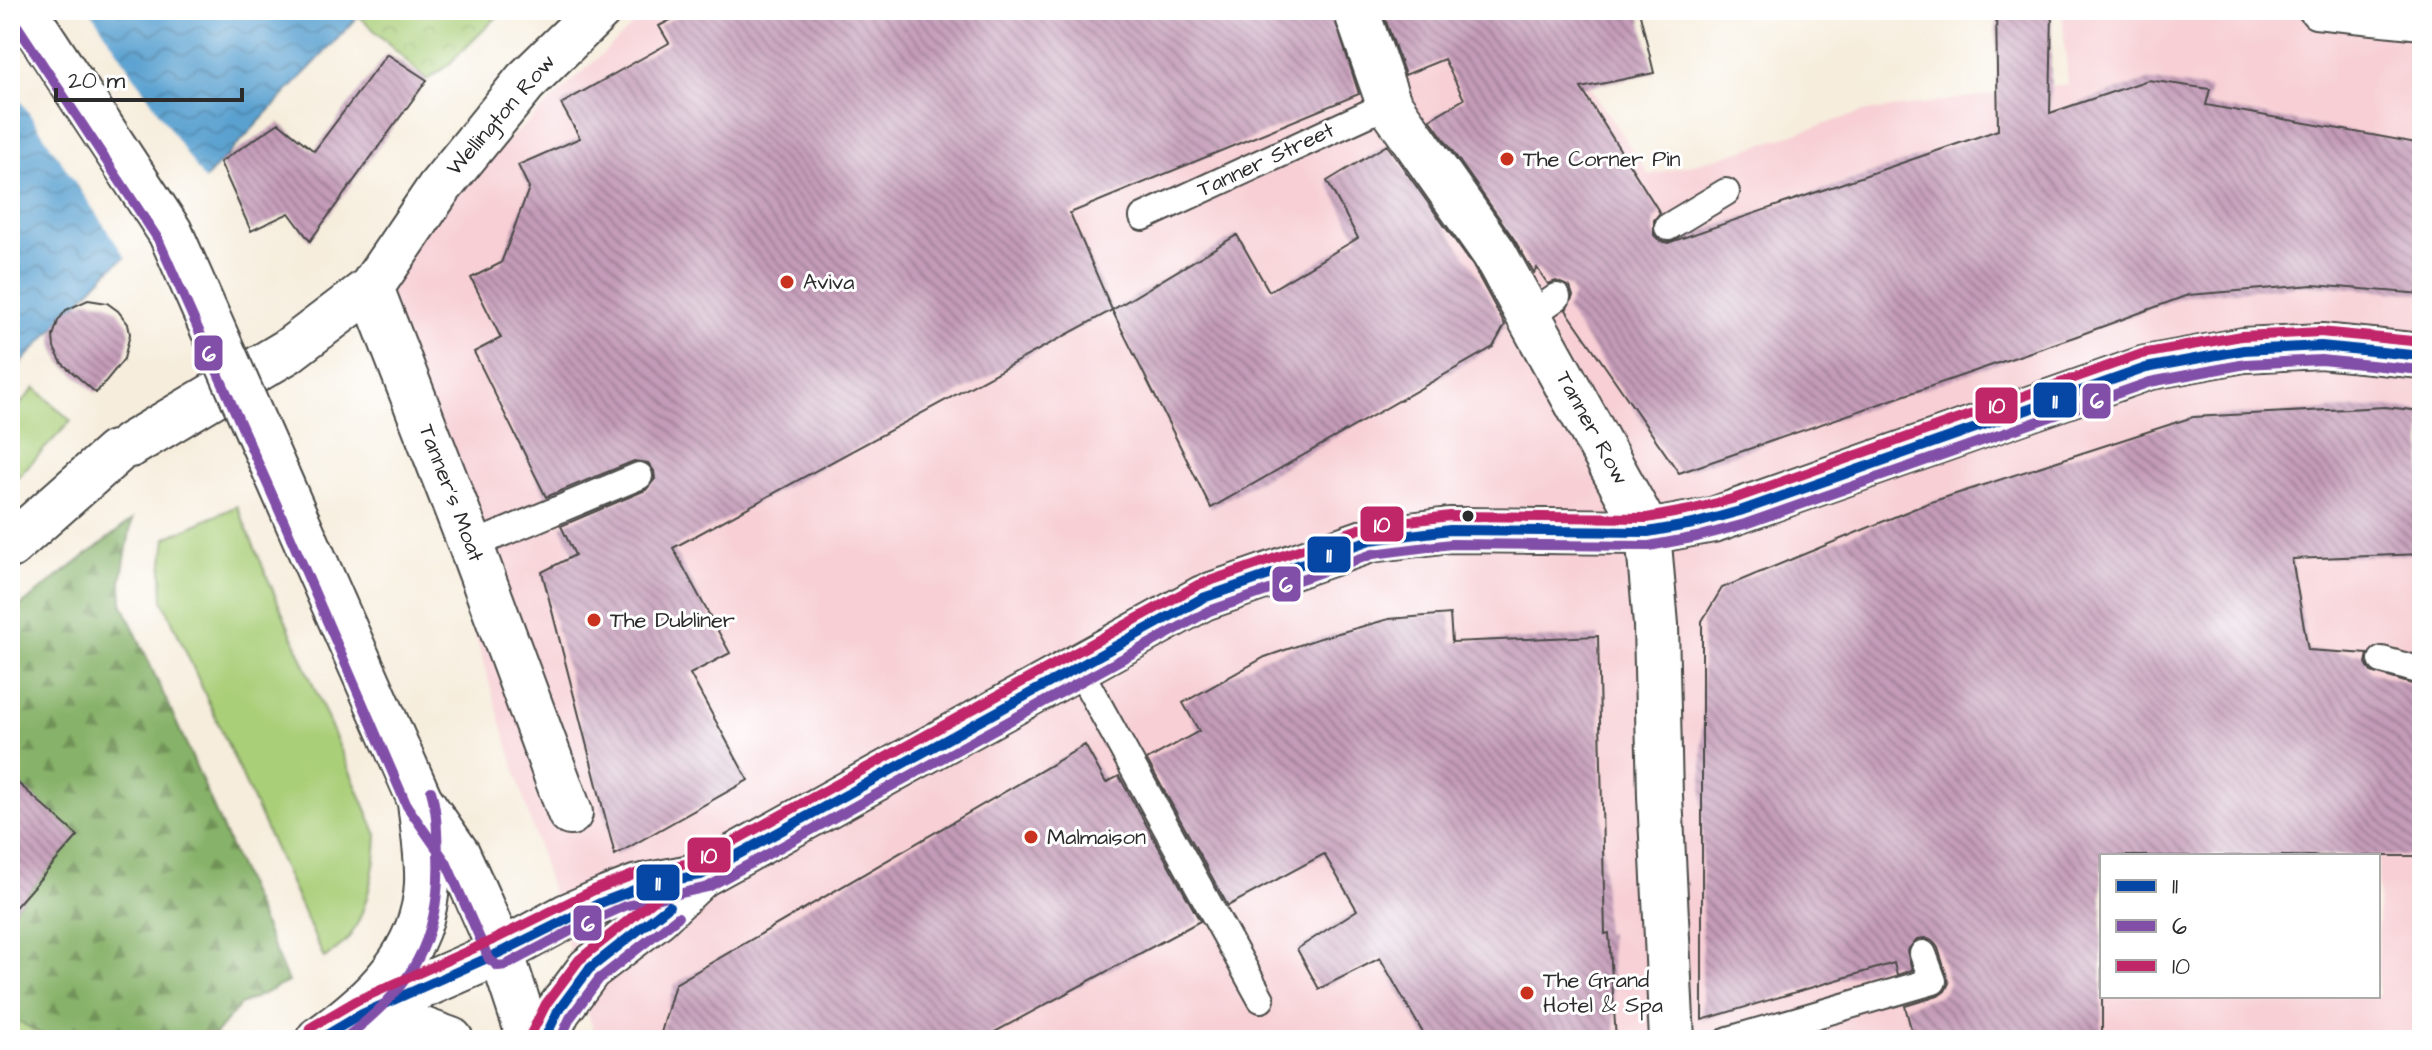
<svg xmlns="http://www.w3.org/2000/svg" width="2432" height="1050" font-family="'Architects Daughter',sans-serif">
<defs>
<pattern id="forest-firs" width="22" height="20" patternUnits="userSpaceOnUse" patternTransform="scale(2)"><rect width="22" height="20" fill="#87b269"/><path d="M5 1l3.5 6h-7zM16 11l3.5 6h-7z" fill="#6f9157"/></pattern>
<pattern id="park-crowns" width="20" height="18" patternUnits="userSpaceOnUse" patternTransform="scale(2)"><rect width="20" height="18" fill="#aacf79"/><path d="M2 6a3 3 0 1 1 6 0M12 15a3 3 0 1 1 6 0" fill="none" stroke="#92b269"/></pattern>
<pattern id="water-waves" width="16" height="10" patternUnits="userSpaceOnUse" patternTransform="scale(2)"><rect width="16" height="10" fill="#5aa1d0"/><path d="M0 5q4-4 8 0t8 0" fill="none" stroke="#4b83a9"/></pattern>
<pattern id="building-back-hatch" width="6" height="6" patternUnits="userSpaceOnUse" patternTransform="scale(2)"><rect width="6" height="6" fill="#c49bb8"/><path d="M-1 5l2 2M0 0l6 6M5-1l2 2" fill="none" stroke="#9f7f96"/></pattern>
</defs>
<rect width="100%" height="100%" fill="#fff"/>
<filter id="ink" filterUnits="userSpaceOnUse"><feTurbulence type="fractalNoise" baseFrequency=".0125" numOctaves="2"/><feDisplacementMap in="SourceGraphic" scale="16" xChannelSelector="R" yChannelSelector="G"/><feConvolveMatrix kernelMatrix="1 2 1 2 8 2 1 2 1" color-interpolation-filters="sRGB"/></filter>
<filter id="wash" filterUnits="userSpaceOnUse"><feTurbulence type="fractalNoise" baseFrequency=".006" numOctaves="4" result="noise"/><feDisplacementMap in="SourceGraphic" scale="32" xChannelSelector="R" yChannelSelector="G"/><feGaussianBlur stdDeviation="1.8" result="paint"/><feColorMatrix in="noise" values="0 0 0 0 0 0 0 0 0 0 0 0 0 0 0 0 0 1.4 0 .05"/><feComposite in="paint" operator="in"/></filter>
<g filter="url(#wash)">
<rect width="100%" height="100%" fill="#f6eddc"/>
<!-- built -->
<path fill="#f7cfd4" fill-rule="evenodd" d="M650 10H1526L1571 59 1649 175 1725 156 1863 112 2068 84 2062 10H2422V1040H596L371 288 481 165ZM2102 856H2378V996H2102Z"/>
<!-- green -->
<path fill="#aacf79" stroke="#6a7d52" stroke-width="2" d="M35 388 71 421 10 485V415Z
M237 506 377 835C376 865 366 920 345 942 339 948 331 953 324 958L163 601 162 571 166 538Z
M10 1016 51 1040H10Z"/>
<!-- forest -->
<path fill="url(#forest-firs)" stroke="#596e4a" stroke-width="2" d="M132 520 121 581 122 603 191 755 288 982 240 1005 210 1040H51L10 1016V913L77 836 10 776V614Z"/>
<!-- park -->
<path fill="url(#park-crowns)" stroke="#6a7d52" stroke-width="2" d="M368 10H504L448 65 427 80 359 16Z"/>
<!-- water -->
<path fill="url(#water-waves)" stroke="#42667e" stroke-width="2" d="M10 10H368L359 16 204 180 126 257 111 268 10 375Z"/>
<!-- pier -->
<path fill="#f6eddc" d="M10 10H90L204 180 206 184 128 261 10 85Z"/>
<g id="blocks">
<!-- building -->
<path fill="url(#building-back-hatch)" d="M689 10H1332L1359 94 1070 213 1112 310 1237 235 1269 291 1358 238 1327 181 1387 145 1473 266 1505 325 1493 347 1211 508 1112 310 673 548 730 653 690 674 748 780 615 855 542 572 575 555 561 526 646 490 655 479 654 471 648 463 634 461 546 497 474 352 501 338 471 278 501 263 529 188 518 165 580 138 561 104 669 43 659 26Z
M1382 10H1639L1654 73 1581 88 1660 213 1654 220V235L1660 241 1668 243 1998 130 1996 10H2052L2050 113 2148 80 2210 89 2206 105 2422 144V294L2313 285 2188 295 2074 337 1679 473 1566 310 1573 296 1570 287 1556 281 1548 284 1537 268 1534 273 1514 239 1430 119 1464 99 1444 59 1405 75Z
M387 54 427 80 310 241 289 213 251 231 220 162 279 123 314 151Z
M88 300 107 303 118 311 128 324 130 334 124 359 96 393 62 363 54 348 53 336 58 321 66 310Z
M2385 407 2422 411V554L2292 559 2308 650 2368 654 2366 663 2371 672 2422 687V856H2102V1040H1914L1905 1006 1938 996 1945 991 1949 983 1938 948 1933 941 1925 938 1917 939 1907 951 1912 970 1897 975 1894 963 1702 1020V621L1722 588 1928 503 2193 417Z
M1450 614 1452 642 1598 636 1605 934 1609 933 1616 1040H1427L1380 958 1319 989 1297 949 1357 910 1324 854 1228 906 1147 760 1199 731 1183 703 1265 657 1317 639 1389 619Z
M1085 745 1106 783 1119 776 1200 921 980 1040H659L675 984Z
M10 776 78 836 10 913Z"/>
</g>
</g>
<g filter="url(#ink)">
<use href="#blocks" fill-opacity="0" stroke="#494846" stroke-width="2"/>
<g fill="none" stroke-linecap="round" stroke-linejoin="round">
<defs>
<path id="service" d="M2311 10 2315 15 2422 26
M1143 217 1389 104
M1668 227 1726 192
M1530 316 1557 297
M471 546 639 476
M2382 660 2422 671
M1077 666 1261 999
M1729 1040 1933 981 1923 954"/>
<path id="minor" d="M1356 10 1389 104 1494 253 1648 532 1656 625 1660 796 1672 1040
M371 288 471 546 570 813
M130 445 288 351 371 288 439 188 525 82 599 10
M10 546 115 453"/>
<path id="secondary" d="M347 1019 501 952 567 916 607 899 638 887 701 875
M544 1040 558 1011 589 969 657 917 701 875 1203 598 1370 540 1450 530 1648 532 1713 520 2146 368 2244 350 2321 346 2422 356"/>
<path id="primary" d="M277 475 420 800 458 855 477 897 501 952 530 1040
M347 1019 415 1027 451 1040
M318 1040C372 1002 424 954 427 883 428 857 423 829 420 803"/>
</defs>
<!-- service casing -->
<use href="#service" stroke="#494846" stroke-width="30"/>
<!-- minor casing -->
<use href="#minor" stroke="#494846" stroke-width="48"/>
<!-- secondary casing -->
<use href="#secondary" stroke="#494846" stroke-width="48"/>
<!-- primary casing -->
<use href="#primary" stroke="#494846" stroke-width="48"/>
<!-- service -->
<use href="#service" stroke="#fff" stroke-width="26"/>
<!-- minor -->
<use href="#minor" stroke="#fff" stroke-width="44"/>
<!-- secondary -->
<use href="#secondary" stroke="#fff" stroke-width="44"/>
<!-- primary -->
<use href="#primary" stroke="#fff" stroke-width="44"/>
<defs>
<path id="primary-bridge" d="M24 10 170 232 277 475"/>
</defs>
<!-- primary-bridge casing -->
<use href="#primary-bridge" stroke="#494846" stroke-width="48" stroke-linecap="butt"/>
<!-- primary-bridge -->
<use href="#primary-bridge" stroke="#fff" stroke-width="44"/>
<defs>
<path id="bus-1" d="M318 1040 362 1014 501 952 600 903 650 884 701 875 1203 598 1370 540 1450 530 1648 532 1693 524 1740 511 2146 368 2244 350 2321 346 2422 356
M544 1040 558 1011 589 969 669 906"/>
<path id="bus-2" d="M12 18 158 239 279 510 407 806 446 862 489 959 498 966 506 965 574 929 625 906 708 887 1209 611 1373 554 1451 544 1649 546 1697 537 1745 524 2150 382 2246 364 2321 360 2421 370
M342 1040C411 990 442 939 438 853 437 832 437 811 431 791
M560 1040 570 1018 599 979 678 917"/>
<path id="bus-3" d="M310 1028 356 1001 495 939 594 890 638 873 696 862 1198 585 1368 526 1450 516 1647 518 1690 510 1736 498 2142 354 2241 336 2320 332 2422 342
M531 1034 546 1004 579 960 660 895"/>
</defs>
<!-- bus-1 casing -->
<use href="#bus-1" stroke="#fff" stroke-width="16"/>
<!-- bus-2 casing -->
<use href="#bus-2" stroke="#fff" stroke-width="16"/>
<!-- bus-3 casing -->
<use href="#bus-3" stroke="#fff" stroke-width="16"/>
<!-- bus-1 -->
<use href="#bus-1" stroke="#0646a5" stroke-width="10"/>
<!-- bus-2 -->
<use href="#bus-2" stroke="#824fa8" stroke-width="10"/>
<!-- bus-3 -->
<use href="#bus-3" stroke="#c02769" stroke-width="10"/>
</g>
</g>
<!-- markers -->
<g fill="#c8321e" stroke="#fff" stroke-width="3">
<circle cx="1507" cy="159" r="8"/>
<circle cx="787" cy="282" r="8"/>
<circle cx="594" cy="620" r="8"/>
<circle cx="1031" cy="837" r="8"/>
<circle cx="1527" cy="993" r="8"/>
</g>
<circle fill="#2b2b2b" stroke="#fff" stroke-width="3" cx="1468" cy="516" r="7"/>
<g text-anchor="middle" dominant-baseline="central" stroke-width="6" stroke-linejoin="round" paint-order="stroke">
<!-- street labels -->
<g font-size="22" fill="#2b2b2b" stroke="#fff">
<text transform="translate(501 115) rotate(-49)">Wellington Row</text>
<text transform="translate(1266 160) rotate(-25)">Tanner Street</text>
<text transform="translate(1592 428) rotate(61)">Tanner Row</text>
<text transform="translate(451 493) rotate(69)">Tanner's Moat</text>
</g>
<!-- poi labels -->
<g font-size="22" fill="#2b2b2b" stroke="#fff" text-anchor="start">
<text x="1523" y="159">The Corner Pin</text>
<text x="803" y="282">Aviva</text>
<text x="610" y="620">The Dubliner</text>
<text x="1047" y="837">Malmaison</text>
<text x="1543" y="980">The Grand<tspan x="1543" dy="25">Hotel &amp; Spa</tspan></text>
</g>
</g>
<g stroke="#fff" stroke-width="3">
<rect x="193" y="334" width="31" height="38" rx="8" fill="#824fa8"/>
<rect x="2032" y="381" width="46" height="38" rx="8" fill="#0646a5"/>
<rect x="2081" y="382" width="31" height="38" rx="8" fill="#824fa8"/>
<rect x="1974" y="386" width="45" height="39" rx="8" fill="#c02769"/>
<rect x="1359" y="505" width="46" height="38" rx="8" fill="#c02769"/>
<rect x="1306" y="535" width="46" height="39" rx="8" fill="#0646a5"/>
<rect x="1271" y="565" width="31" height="38" rx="8" fill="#824fa8"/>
<rect x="686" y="836" width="46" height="38" rx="8" fill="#c02769"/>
<rect x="635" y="863" width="46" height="39" rx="8" fill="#0646a5"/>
<rect x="572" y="904" width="31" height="38" rx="8" fill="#824fa8"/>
</g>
<g font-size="22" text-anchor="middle" font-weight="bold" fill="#fff">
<text x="209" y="361">6</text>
<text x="2055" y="408">11</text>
<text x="2097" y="408">6</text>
<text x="1997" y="413">10</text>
<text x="1382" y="532">10</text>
<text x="1329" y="562">11</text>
<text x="1286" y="592">6</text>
<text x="709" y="863">10</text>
<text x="658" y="890">11</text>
<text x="588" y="931">6</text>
</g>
<!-- margin -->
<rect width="2432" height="1050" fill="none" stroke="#fff" stroke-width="40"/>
<!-- legend -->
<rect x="2100" y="854" width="280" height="144" fill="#ffffff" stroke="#aaaaaa" stroke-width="2"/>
<rect x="2116" y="880" width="40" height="12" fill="#0646a5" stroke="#aaaaaa" stroke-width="2"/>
<text x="2172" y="894" font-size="24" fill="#2b2b2b">11</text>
<rect x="2116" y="920" width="40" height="12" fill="#824fa8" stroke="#aaaaaa" stroke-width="2"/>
<text x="2172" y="934" font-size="24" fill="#2b2b2b">6</text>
<rect x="2116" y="960" width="40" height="12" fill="#c02769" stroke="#aaaaaa" stroke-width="2"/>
<text x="2172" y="974" font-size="24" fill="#2b2b2b">10</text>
<!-- scale -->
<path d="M56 88v12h186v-12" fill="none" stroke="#2b2b2b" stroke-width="4"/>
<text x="68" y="88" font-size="24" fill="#2b2b2b" stroke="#ffffff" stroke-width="6" paint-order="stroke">20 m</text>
</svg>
